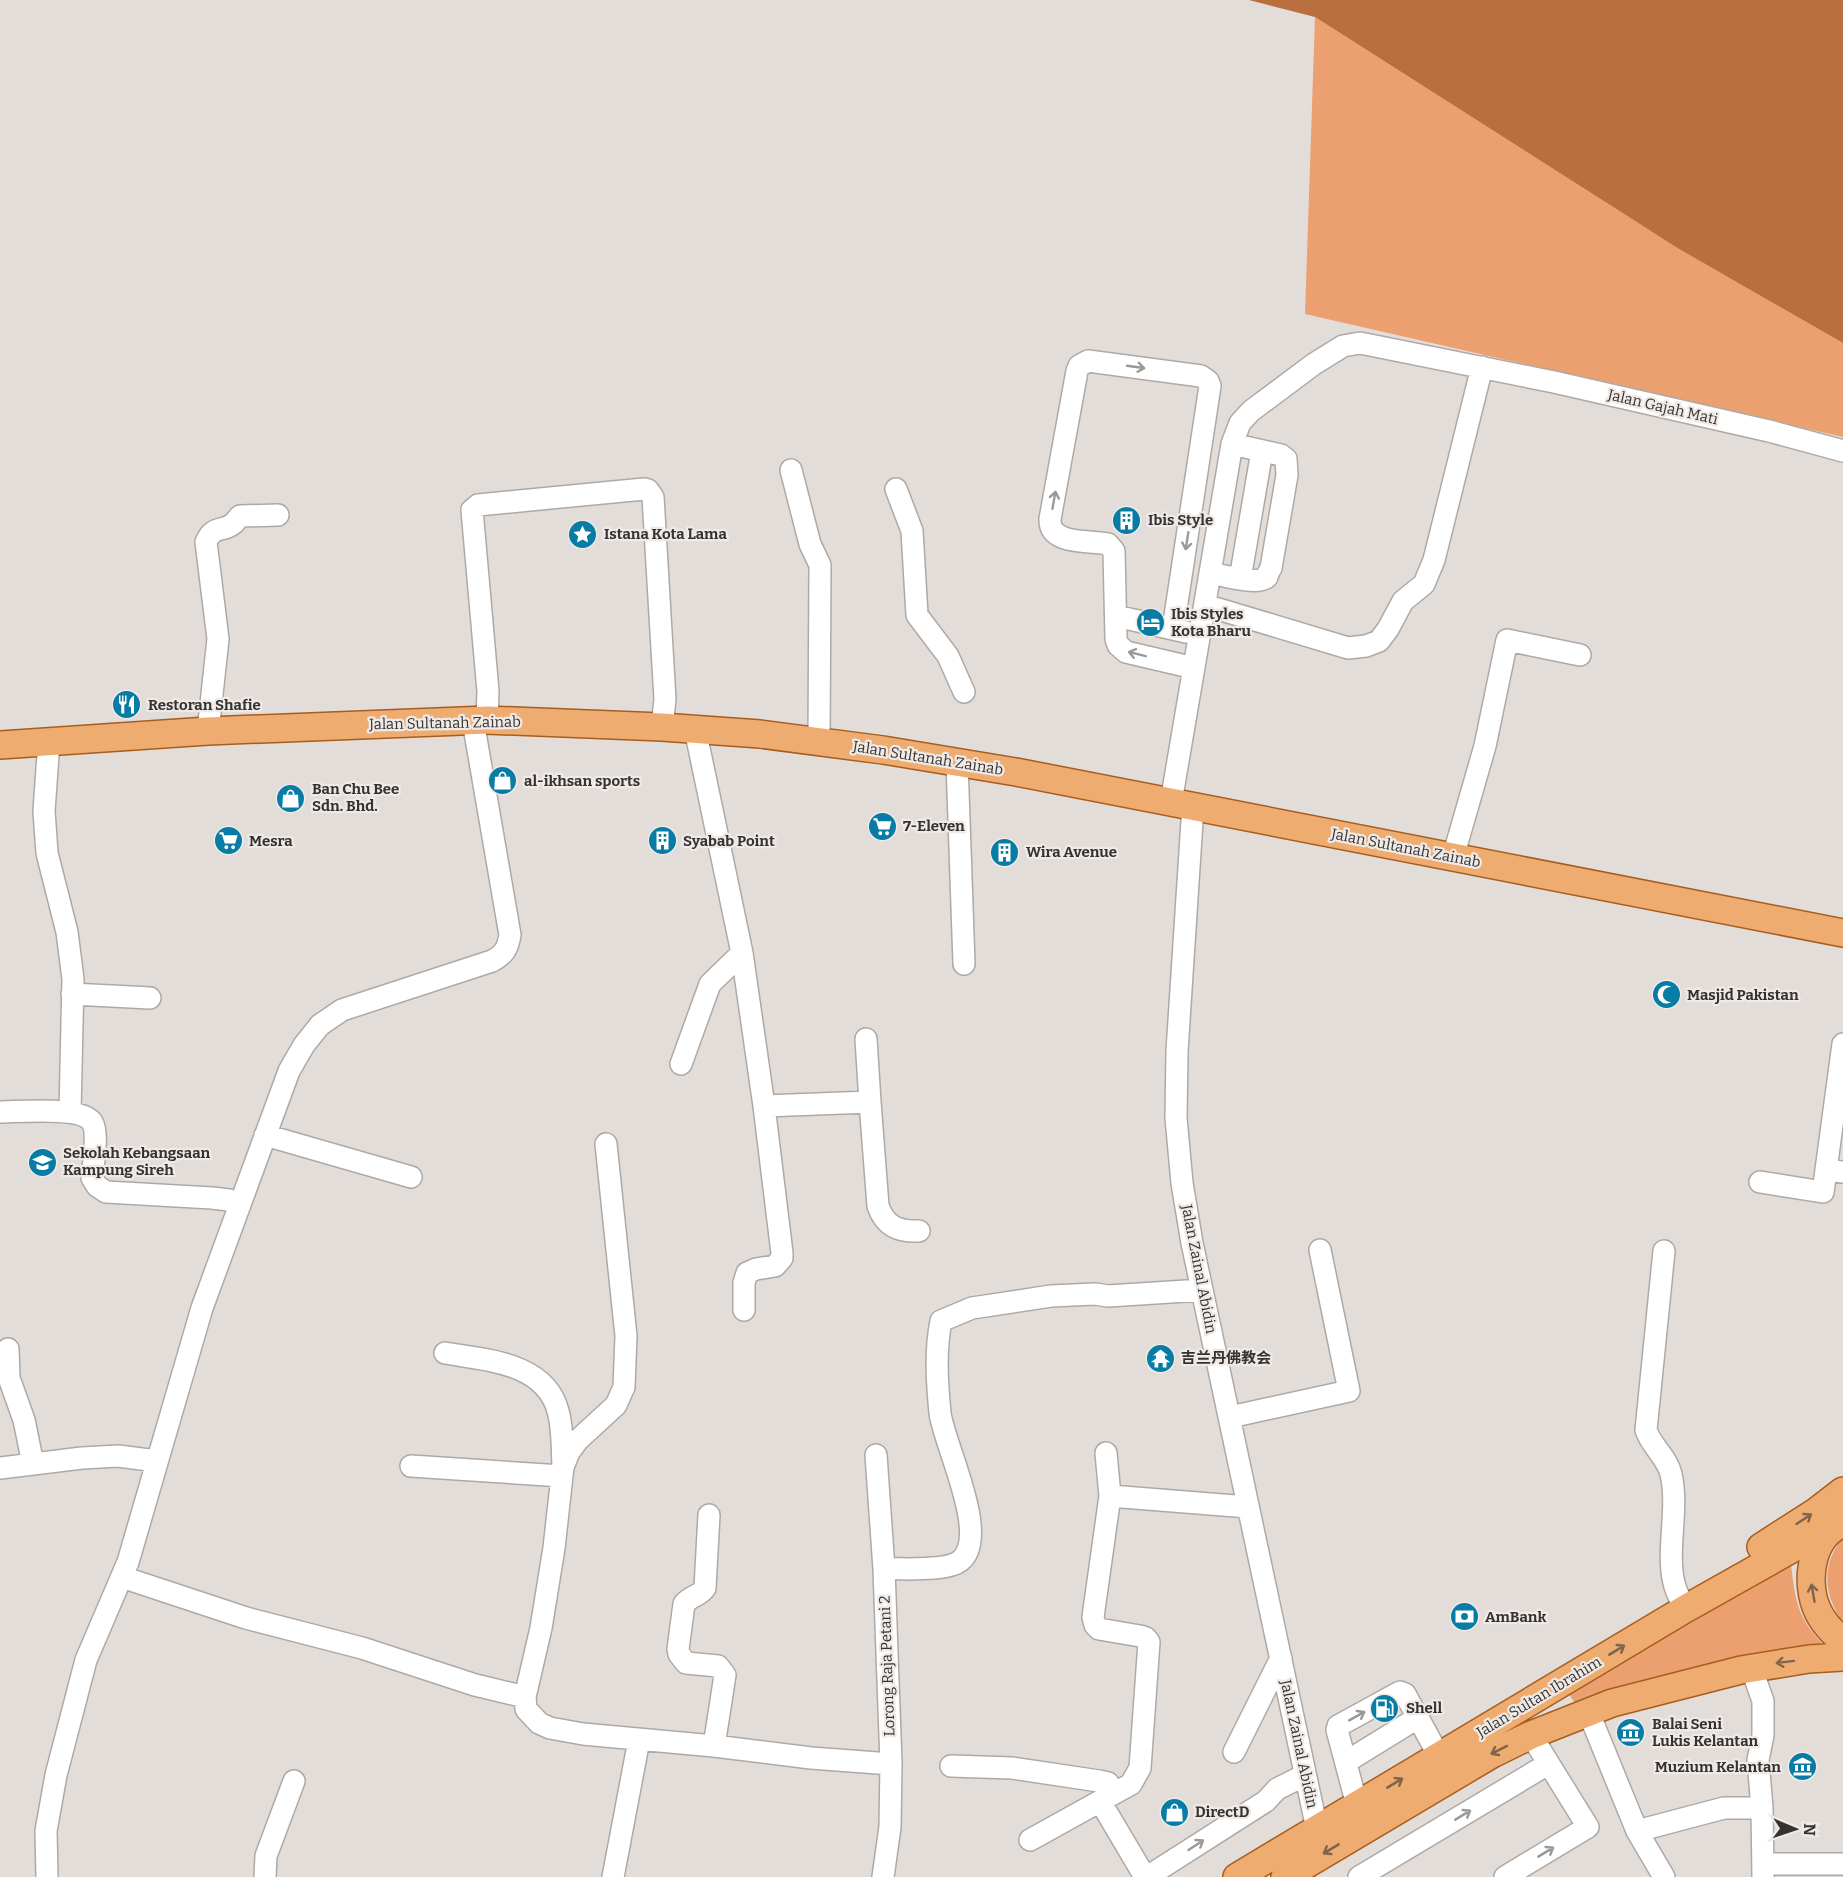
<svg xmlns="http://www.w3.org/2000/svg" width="1843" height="1877" font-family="Bitter,'Noto Sans SC',serif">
<rect width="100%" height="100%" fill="#e3ddd9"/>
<!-- green -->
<path fill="#eca070" d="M1315 17 1679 249 1843 343V437L1305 314Z
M1843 1538V1621C1838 1617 1836 1611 1833 1605 1823 1582 1826 1557 1843 1538Z
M1791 1564C1795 1599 1797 1617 1822 1643L1688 1669 1574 1702 1568 1692Z"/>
<!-- water -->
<path fill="#b96f3e" d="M1249 0H1843V343L1679 249 1315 17Z"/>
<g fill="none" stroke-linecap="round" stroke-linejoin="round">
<defs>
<path id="minor" d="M791 470 810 544 820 565 819 742
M896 489 912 531 917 615 948 656 964 692
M1210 573C1222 575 1259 586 1267 577 1267 576 1270 569 1271 568L1287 475 1286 459 1281 455 1232 444
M1240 579 1262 451
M1205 605 1348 648 1366 646 1379 641 1388 629 1403 601 1424 584 1434 560 1482 367
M1116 616 1186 632
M1173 629 1210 386 1208 381 1201 376 1088 361 1079 366 1077 371 1050 519C1049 546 1091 540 1108 544L1114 551 1116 639 1118 645 1126 652 1194 668
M487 720 488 691 472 510 478 505 644 489 648 490 653 497 665 699 662 727
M695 729 742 953 764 1106 782 1253V1258L775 1266 756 1269 747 1273 744 1283V1310
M208 731 218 639 206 542C214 524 223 533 234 523 236 521 238 518 240 516L278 515
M49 741 44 811 47 853 67 932 73 979 70 1112
M957 762 964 964
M1171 802 1232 444 1240 423 1251 411 1314 364 1343 346 1360 343 1554 382 1769 431 1843 451
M1193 806 1177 1051 1176 1118 1182 1183 1192 1243 1317 1829
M1453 857 1485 746 1507 640 1580 655
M72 994 150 998
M866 1039 870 1102
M1843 1044 1826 1170 1843 1172
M681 1064 710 984 742 953
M764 1106 870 1102 878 1206C885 1226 898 1232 919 1231
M0 1112C18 1112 81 1106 92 1122 99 1133 93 1164 92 1178L97 1186 106 1192 212 1198 229 1200 240 1205
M265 1135 411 1177
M606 1144 626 1336 624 1387 616 1405 578 1440 569 1452 563 1467 554 1548 541 1628 525 1697 526 1709 539 1723 550 1728 583 1734 714 1746 811 1758 891 1764
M1760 1182 1823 1192 1826 1170
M1664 1251 1646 1430C1651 1446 1667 1457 1671 1474 1679 1509 1666 1551 1674 1583 1676 1592 1681 1601 1685 1609
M8 1349 9 1378 24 1420 33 1464
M445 1353C485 1360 545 1362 558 1411 563 1428 562 1449 563 1466
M1230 1417 1349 1391 1320 1250
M1106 1453 1110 1496 1248 1507
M876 1455 884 1569 891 1764 890 1827 883 1877
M411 1466 562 1476
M0 1468 82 1458 118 1456 157 1461
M709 1515 705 1588C700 1596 690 1596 684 1604L678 1649 679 1654 686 1663 718 1666 725 1675 714 1746
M884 1569C902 1568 946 1572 960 1561 991 1537 944 1445 940 1413 937 1382 935 1351 941 1321L972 1308 1051 1296 1095 1294 1108 1296 1202 1290
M122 1577 246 1618 362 1648 475 1685 525 1697
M1751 1667 1763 1701V1735L1758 1760 1762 1808 1763 1877
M1588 1711 1637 1831 1664 1877
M1234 1752 1281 1658
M1346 1762 1419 1717
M951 1766 1012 1768 1099 1781 1108 1783 1114 1793
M1100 1801 1145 1877
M1357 1805 1337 1730 1338 1726 1400 1692 1405 1694 1439 1756
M1637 1831 1724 1808H1762
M1030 1840 1131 1784 1140 1768 1149 1642 1146 1638 1140 1636 1099 1629 1095 1625 1093 1617 1110 1496
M1763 1864H1843
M47 1877 46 1831 56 1775 86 1660 128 1562 202 1308 289 1071 304 1045 320 1025 342 1010 492 961C504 955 508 948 510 935L473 721
M265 1877 266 1856 294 1781
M613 1877 639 1740
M1147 1877 1266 1801 1277 1789 1305 1775
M1359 1877 1548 1764
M1505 1877 1588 1827 1531 1735"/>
<path id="major" d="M0 745 208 731 487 720 662 727 760 734 883 750 1016 772 1843 933
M1834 1528C1808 1546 1805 1591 1821 1617 1827 1627 1834 1634 1843 1641
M1761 1547 1817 1511 1843 1491
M1237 1877 1685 1609 1843 1520
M1285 1877 1492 1754 1531 1735 1612 1703 1741 1670 1809 1659 1843 1657"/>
</defs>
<!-- minor casing -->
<use href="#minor" stroke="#afa9a6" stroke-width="24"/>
<!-- major casing -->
<use href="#major" stroke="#a75d1e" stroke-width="30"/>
<!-- minor -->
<use href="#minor" stroke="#fff" stroke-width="21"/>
<!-- major -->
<use href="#major" stroke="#efac71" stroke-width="27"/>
</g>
<!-- one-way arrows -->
<defs><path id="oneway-shaft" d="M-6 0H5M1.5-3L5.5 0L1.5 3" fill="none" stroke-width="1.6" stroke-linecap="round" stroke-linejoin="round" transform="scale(1.5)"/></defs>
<g stroke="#9a9998">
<use href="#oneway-shaft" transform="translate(1136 367) rotate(8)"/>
<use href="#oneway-shaft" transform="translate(1054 500) rotate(-80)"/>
<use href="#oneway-shaft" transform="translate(1187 541) rotate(99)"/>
<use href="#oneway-shaft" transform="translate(1137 654) rotate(-166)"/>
<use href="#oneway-shaft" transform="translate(1357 1716) rotate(-29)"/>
<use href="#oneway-shaft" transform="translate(1463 1815) rotate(-31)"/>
<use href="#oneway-shaft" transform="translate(1196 1845) rotate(-33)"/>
<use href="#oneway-shaft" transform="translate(1546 1852) rotate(-31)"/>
</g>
<g stroke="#7f634b">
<use href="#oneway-shaft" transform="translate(1804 1519) rotate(-33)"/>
<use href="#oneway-shaft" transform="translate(1813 1593) rotate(-100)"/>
<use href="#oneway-shaft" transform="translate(1617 1650) rotate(-31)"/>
<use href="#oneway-shaft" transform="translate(1785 1662) rotate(173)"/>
<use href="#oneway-shaft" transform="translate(1499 1750) rotate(153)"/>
<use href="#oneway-shaft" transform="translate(1395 1783) rotate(-31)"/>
<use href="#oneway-shaft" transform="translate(1331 1849) rotate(149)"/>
</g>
<!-- icons -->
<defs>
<symbol id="building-disc" viewBox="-11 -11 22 22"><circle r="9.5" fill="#087ca4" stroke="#f0eae6"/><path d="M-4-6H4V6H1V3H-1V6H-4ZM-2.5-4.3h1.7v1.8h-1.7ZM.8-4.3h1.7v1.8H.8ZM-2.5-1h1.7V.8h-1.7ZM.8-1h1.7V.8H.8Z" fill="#fff"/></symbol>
<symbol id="sight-disc" viewBox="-11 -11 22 22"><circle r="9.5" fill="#087ca4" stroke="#f0eae6"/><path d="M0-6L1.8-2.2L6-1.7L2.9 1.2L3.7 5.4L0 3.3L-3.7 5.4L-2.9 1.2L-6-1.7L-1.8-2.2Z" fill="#fff"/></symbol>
<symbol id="hotel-disc" viewBox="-11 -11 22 22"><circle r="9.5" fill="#087ca4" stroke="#f0eae6"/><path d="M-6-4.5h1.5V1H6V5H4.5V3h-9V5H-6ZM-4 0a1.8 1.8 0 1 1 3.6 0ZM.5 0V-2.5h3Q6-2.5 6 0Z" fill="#fff"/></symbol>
<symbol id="restaurant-disc" viewBox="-11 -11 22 22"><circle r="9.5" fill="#087ca4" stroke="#f0eae6"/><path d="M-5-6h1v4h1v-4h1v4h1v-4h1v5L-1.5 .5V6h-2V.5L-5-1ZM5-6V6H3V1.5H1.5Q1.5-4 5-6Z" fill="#fff"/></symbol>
<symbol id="shop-disc" viewBox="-11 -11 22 22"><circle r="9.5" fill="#087ca4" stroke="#f0eae6"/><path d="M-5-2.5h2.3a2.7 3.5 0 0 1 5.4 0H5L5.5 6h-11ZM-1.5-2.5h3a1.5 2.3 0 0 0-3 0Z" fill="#fff"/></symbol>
<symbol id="supermarket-disc" viewBox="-11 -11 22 22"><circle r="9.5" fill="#087ca4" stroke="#f0eae6"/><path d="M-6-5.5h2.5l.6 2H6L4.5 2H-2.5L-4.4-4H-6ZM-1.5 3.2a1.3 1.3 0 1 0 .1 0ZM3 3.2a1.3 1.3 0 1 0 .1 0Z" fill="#fff"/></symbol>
<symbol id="mosque-disc" viewBox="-11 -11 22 22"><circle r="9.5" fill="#087ca4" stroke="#f0eae6"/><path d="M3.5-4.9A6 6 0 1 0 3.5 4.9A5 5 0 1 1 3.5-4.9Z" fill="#fff"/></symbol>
<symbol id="school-disc" viewBox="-11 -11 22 22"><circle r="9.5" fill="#087ca4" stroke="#f0eae6"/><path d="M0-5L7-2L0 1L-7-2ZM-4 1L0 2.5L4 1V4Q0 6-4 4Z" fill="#fff"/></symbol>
<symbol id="temple-disc" viewBox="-11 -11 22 22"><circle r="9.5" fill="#087ca4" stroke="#f0eae6"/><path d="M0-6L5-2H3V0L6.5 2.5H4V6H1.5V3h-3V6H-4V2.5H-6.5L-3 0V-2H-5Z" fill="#fff"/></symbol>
<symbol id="bank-disc" viewBox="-11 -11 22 22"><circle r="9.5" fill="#087ca4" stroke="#f0eae6"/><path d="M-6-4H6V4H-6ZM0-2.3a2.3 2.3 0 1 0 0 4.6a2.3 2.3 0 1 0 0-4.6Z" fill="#fff"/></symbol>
<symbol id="fuel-disc" viewBox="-11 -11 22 22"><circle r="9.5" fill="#087ca4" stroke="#f0eae6"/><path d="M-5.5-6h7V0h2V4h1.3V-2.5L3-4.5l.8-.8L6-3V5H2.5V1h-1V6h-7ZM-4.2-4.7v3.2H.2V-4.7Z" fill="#fff"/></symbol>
<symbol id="museum-disc" viewBox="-11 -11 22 22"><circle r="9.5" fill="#087ca4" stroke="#f0eae6"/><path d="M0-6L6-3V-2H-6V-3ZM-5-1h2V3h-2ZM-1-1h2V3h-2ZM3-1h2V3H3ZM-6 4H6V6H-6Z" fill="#fff"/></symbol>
</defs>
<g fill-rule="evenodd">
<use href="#building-disc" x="1110" y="504" width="33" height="33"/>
<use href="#sight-disc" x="566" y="518" width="33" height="33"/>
<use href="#hotel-disc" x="1134" y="606" width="33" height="33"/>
<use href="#restaurant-disc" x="110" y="688" width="33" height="33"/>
<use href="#shop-disc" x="486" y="764" width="33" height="33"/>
<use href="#shop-disc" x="274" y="782" width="33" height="33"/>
<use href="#supermarket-disc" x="866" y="810" width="33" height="33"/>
<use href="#supermarket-disc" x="212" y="824" width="33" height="33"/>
<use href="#building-disc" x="646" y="824" width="33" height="33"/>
<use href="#building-disc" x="988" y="836" width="33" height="33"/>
<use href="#mosque-disc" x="1650" y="978" width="33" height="33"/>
<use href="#school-disc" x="26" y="1146" width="33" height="33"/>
<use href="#temple-disc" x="1144" y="1342" width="33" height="33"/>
<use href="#bank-disc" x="1448" y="1600" width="33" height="33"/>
<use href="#fuel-disc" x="1368" y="1692" width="33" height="33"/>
<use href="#museum-disc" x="1614" y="1716" width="33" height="33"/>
<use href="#museum-disc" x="1786" y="1750" width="33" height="33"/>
<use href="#shop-disc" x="1158" y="1796" width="33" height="33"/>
</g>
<g text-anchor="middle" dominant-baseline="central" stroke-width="4.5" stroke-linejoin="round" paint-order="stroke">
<!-- street labels -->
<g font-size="15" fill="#353332" stroke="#f0eae6">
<text transform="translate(1663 407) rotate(13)">Jalan Gajah Mati</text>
<text transform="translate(445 723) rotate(-1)">Jalan Sultanah Zainab</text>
<text transform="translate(928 758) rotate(9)">Jalan Sultanah Zainab</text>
<text transform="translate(1406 848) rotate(11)">Jalan Sultanah Zainab</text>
<text transform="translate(1199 1269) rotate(79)">Jalan Zainal Abidin</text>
<text transform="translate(887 1666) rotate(-92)">Lorong Raja Petani 2</text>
<text transform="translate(1539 1697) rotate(-31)">Jalan Sultan Ibrahim</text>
<text transform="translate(1299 1744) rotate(78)">Jalan Zainal Abidin</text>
</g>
<!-- poi labels -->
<g font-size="15" font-weight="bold" fill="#353332" stroke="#f0eae6" text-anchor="start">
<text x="1148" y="520">Ibis Style</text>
<text x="604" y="534">Istana Kota Lama</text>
<text x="1171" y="614">Ibis Styles<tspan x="1171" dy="17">Kota Bharu</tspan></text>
<text x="148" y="705">Restoran Shafie</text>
<text x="524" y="781">al-ikhsan sports</text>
<text x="312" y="789">Ban Chu Bee<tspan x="312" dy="17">Sdn. Bhd.</tspan></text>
<text x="903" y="826">7-Eleven</text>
<text x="249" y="841">Mesra</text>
<text x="683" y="841">Syabab Point</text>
<text x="1026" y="852">Wira Avenue</text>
<text x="1687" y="995">Masjid Pakistan</text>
<text x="63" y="1153">Sekolah Kebangsaan<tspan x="63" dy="17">Kampung Sireh</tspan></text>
<text x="1181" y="1358">吉兰丹佛教会</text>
<text x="1485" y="1617">AmBank</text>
<text x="1406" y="1708">Shell</text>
<text x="1652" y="1724">Balai Seni<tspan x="1652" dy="17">Lukis Kelantan</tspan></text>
<text x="1781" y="1767" text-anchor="end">Muzium Kelantan</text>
<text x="1195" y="1812">DirectD</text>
</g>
</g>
<!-- north arrow -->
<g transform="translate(1795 1829) rotate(92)" stroke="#f0eae6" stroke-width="4.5" paint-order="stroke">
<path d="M0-4.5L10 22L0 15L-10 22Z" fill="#353332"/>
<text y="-9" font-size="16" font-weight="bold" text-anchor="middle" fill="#353332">N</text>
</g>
</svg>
